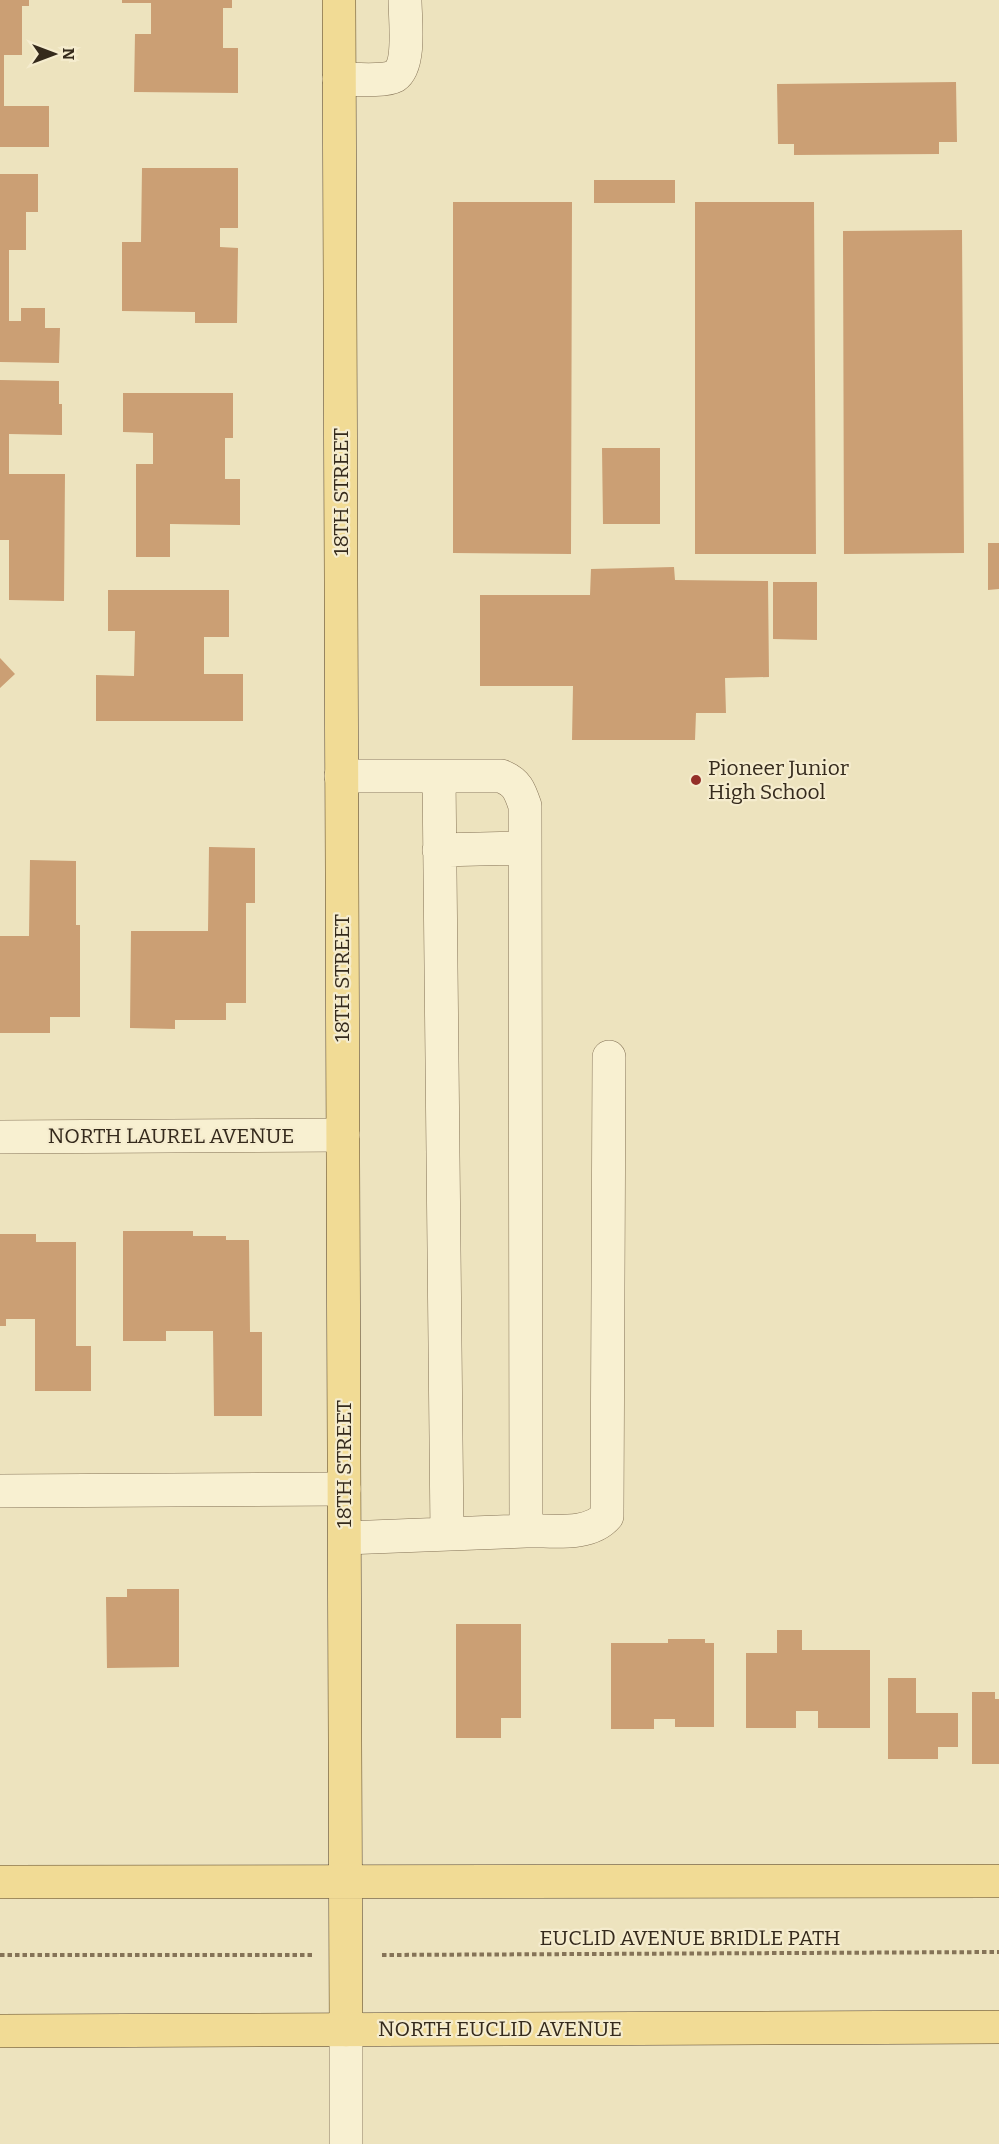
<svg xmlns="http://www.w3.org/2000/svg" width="999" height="2144" font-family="Bitter,serif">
<rect width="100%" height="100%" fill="#ede3be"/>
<!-- building -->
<path fill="#cb9f74" d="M0 0H29V6H22V55H4V106H49V147H0Z
M122 0H232V8H223V48H238V93L134 92 135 34H151V3H122Z
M956 82 957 142H939V154L794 155V144H778L777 84Z
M142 168H238V228H220V247L238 248 237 323H195V312L122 311V242H141Z
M0 174H38V212H26V250H9V321H21V308H45V328H60L59 363 0 362Z
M594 180H675V203H594Z
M453 202H572L571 554 453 553Z
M695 202H814L816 554H695Z
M962 230 964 553 844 554 843 231Z
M0 380 59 381V404H62V435L9 434V474H65L64 601 9 600V540H0Z
M123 393H233V438H225V479H240V525L170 524V557H136V464H153V433L123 432Z
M602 448H660V524H603Z
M988 543H999V589L988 590Z
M674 567 675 580 768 581 769 677 725 678 726 713H696L695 740H572L573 686H480V595H590L591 569Z
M773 582H817V640L773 639Z
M108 590H229V637H204V674H243V721H96V675L134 676 135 631H108Z
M0 658 15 674 0 688Z
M209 847 255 848V903H246V1003H226V1020H175V1029L130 1028 131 931H208Z
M30 860 76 861V925H80V1017H50V1033H0V936H29Z
M123 1231H193V1236H226V1240H249L250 1332H262V1416H214L213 1331H166V1341H123Z
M0 1234H36V1242H76V1346H91V1391H35V1319H6V1326H0Z
M127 1589H179V1667L107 1668 106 1597H127Z
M456 1624H521V1718H501V1738H456Z
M777 1630H802V1650H870V1728H818V1711H796V1728H746V1653H777Z
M668 1639H705V1643H714V1727H675V1719H654V1729H611V1643H668Z
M888 1678H916V1713H958V1747H938V1759H888Z
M972 1692H995V1699H999V1764H972Z"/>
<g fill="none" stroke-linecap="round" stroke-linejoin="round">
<defs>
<path id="minor" d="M339 79C353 79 384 82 395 76 411 65 405 18 405 0
M341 776H501C517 782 520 791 525 806L526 1531 345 1538
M439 776 447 1533
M439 850 525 848
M0 1137 343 1135
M0 1491 344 1489
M526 1531C551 1530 589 1537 607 1516L609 1057
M346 2030V2144"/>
<path id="major" d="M339 0 346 2030
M0 1882 999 1881
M0 2031 999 2027"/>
</defs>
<!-- minor casing -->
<use href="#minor" stroke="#857357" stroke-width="34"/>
<!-- major casing -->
<use href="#major" stroke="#53412c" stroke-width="34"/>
<!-- path -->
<path stroke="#857357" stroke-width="4" stroke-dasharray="4.5 3" stroke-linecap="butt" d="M0 1955H313
M382 1955 999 1952"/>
<!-- minor -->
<use href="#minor" stroke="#f8f0d1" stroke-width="33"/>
<!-- major -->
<use href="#major" stroke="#f1db95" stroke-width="33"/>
</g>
<!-- markers -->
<circle fill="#942f28" stroke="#f5ecce" stroke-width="2" cx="696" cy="780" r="6"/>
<g text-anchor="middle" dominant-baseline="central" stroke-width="4.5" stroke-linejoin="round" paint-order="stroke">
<!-- street labels -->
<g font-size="21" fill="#352a1c" stroke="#f5ecce">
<text transform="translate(341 492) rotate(-90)">18TH STREET</text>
<text transform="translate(342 978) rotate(-90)">18TH STREET</text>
<text x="171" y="1136">NORTH LAUREL AVENUE</text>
<text transform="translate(344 1464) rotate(-90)">18TH STREET</text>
<text x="690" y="1938">EUCLID AVENUE BRIDLE PATH</text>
<text x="500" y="2029">NORTH EUCLID AVENUE</text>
</g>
<!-- poi labels -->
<g font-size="21" fill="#352a1c" stroke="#f5ecce" text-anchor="start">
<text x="708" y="768">Pioneer Junior<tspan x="708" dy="24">High School</tspan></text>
</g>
</g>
<!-- north arrow -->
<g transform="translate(54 54) rotate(90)" stroke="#f5ecce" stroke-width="4.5" paint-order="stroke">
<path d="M0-4.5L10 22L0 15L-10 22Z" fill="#352a1c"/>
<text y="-9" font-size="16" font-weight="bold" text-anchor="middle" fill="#352a1c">N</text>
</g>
</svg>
